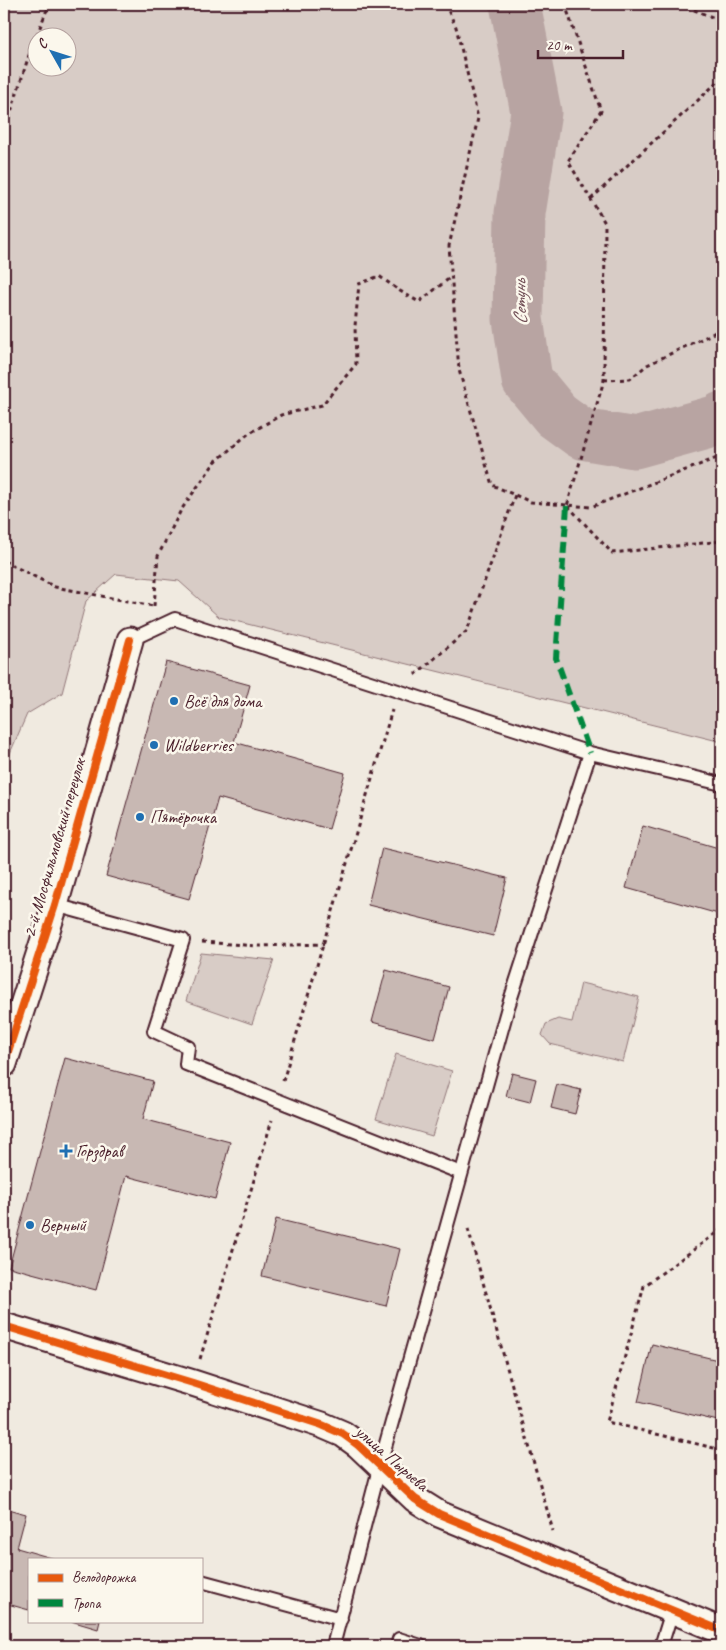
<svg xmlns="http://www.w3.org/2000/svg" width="726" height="1650" font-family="Caveat,sans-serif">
<rect width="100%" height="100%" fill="#f0eae0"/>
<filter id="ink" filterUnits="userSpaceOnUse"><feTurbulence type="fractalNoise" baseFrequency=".02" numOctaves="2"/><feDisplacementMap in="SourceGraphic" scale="10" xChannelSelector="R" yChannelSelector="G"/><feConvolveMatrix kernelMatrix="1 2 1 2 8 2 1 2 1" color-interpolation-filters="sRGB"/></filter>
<g filter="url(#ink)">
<!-- green -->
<path fill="#d8ccc6" stroke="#917678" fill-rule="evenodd" d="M4 4H722V742L219 617 179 581 116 574 86 601 62 693 27 714 4 767ZM38 38H68V68H38Z
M201 953 274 960 252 1024 186 1001Z
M581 983 639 997 623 1062 550 1044 542 1035 546 1024 558 1019 572 1022Z
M396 1054 452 1071 432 1136 376 1119Z"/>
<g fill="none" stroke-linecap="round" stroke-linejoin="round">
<!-- river -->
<path stroke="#b8a4a2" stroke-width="51" d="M515 4 536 112 520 213 518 319 527 380 556 415 582 434 635 443 718 420 722 417"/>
</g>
<!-- building -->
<path fill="#c8b8b3" stroke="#4a1f2b" d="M166 662 250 685 234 742 345 773 329 829 218 798 189 899 106 876Z
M643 826 722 849V915L626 888Z
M382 848 507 878 493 936 368 905Z
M386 970 449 987 435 1039 372 1022Z
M65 1058 153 1081 143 1119 230 1142 215 1199 126 1176 96 1290 9 1267Z
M512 1073 536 1079 530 1102 506 1096Z
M557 1084 581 1090 575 1114 551 1108Z
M276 1219 400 1249 386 1306 262 1276Z
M652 1344 722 1361V1422L638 1402Z
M4 1508 26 1514 17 1548 55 1559H29V1610L4 1603Z
M71 1621H100L98 1629Z"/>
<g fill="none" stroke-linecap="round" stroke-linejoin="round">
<defs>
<path id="service" d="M130 640 175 619 590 753
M55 905 183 940 154 1031 188 1047 186 1064 461 1173
M201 1581 341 1619
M333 1646 380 1465 508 1007 590 753 722 784
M397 1646 399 1639 421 1646
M661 1646 672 1611"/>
<path id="minor" d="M4 1064 55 905 130 640
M4 1326 193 1383 322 1425 343 1434 358 1445 415 1499 439 1514 722 1631"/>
</defs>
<!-- service casing -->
<use href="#service" stroke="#4a1f2b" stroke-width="16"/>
<!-- minor casing -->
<use href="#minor" stroke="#4a1f2b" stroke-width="29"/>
<!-- path -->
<path stroke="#4a1f2b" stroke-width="3" stroke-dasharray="4 4" stroke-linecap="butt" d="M445 4 456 27 478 118 449 246 459 370 492 485 531 502 591 507 722 456
M565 4 601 111 568 161 605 223 604 380 567 506
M679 4 722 21
M4 134 29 55 46 12 51 4
M591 199 722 78
M604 380 630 379 647 365 722 329
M568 506 612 553 722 541
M4 561 55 587 153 606
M154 606 158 556 181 510 215 462 248 434 281 415 322 405 356 364 355 326 359 284 379 276 400 291 419 302 451 277
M415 675 467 631 515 495
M202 942 258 946 324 944
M283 1081 392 710
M468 1229 553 1531
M722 1229 644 1286 607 1422 722 1450
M200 1359 272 1120"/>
<!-- service -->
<use href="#service" stroke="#fbf7ec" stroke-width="12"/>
<!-- minor -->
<use href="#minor" stroke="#fbf7ec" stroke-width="25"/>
<!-- quiet -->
<path stroke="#00873e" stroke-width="6" stroke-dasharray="12 6" stroke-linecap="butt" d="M567 506 556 658 590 753"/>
<defs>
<path id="cycleway" d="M4 1064 55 905 130 640
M4 1326 193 1383 322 1425 343 1434 358 1445 415 1499 439 1514 722 1631"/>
</defs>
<!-- cycleway casing -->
<use href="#cycleway" stroke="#fbf7ec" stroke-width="11"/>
<!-- cycleway -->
<use href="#cycleway" stroke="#e8590c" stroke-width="8"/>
</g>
</g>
<!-- markers -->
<g fill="#1f6fb2" stroke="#fbf7ec" stroke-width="2">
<circle cx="174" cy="701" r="5"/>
<circle cx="154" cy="745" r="5"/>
<circle cx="140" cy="817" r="5"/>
<path d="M63.5 1143.5h5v5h5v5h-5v5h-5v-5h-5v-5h5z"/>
<circle cx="30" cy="1225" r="5"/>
</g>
<g text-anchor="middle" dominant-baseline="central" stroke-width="5" stroke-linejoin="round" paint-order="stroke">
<!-- poi labels -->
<g font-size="18" fill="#4a1f2b" stroke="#fbf7ec" text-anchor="start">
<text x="184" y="701">Всё для дома</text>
<text x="164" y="745">Wildberries</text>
<text x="150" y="817">Пятёрочка</text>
<text x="76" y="1151">Горздрав</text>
<text x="40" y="1225">Верный</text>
</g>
<!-- street labels -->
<g font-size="18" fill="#4a1f2b" stroke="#fbf7ec">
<text transform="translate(54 848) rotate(-74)">2-й Мосфильмовский переулок</text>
<text transform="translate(392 1458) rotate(41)">улица Пырьева</text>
</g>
<!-- water labels -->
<g font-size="19" font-style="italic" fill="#704e55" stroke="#fbf7ec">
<text transform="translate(520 302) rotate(-91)">Сетунь</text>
</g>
</g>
<!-- margin -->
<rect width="726" height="1650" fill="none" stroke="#fbf7ec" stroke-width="20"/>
<rect x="10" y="10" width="706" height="1630" fill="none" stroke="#4a1f2b" stroke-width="2" filter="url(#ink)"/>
<!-- legend -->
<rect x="28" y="1558" width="175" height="65" fill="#fbf7ec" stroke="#b4a19f"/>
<rect x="38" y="1574" width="25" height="8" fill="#e8590c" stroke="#b4a19f"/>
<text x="72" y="1582" font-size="15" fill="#4a1f2b">Велодорожка</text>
<rect x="38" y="1599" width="25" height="8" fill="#00873e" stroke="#b4a19f"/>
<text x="72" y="1608" font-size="15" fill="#4a1f2b">Тропа</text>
<!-- north arrow -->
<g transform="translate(52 52) rotate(309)"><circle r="24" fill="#fbf7ec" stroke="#b4a19f"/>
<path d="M0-4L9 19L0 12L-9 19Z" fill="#1f6fb2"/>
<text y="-8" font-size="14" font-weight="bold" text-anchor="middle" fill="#4a1f2b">С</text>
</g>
<!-- scale -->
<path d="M538 50v8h85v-8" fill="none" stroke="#4a1f2b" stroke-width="2.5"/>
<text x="546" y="50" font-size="15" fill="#4a1f2b" stroke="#fbf7ec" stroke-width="4" paint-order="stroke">20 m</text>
</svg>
